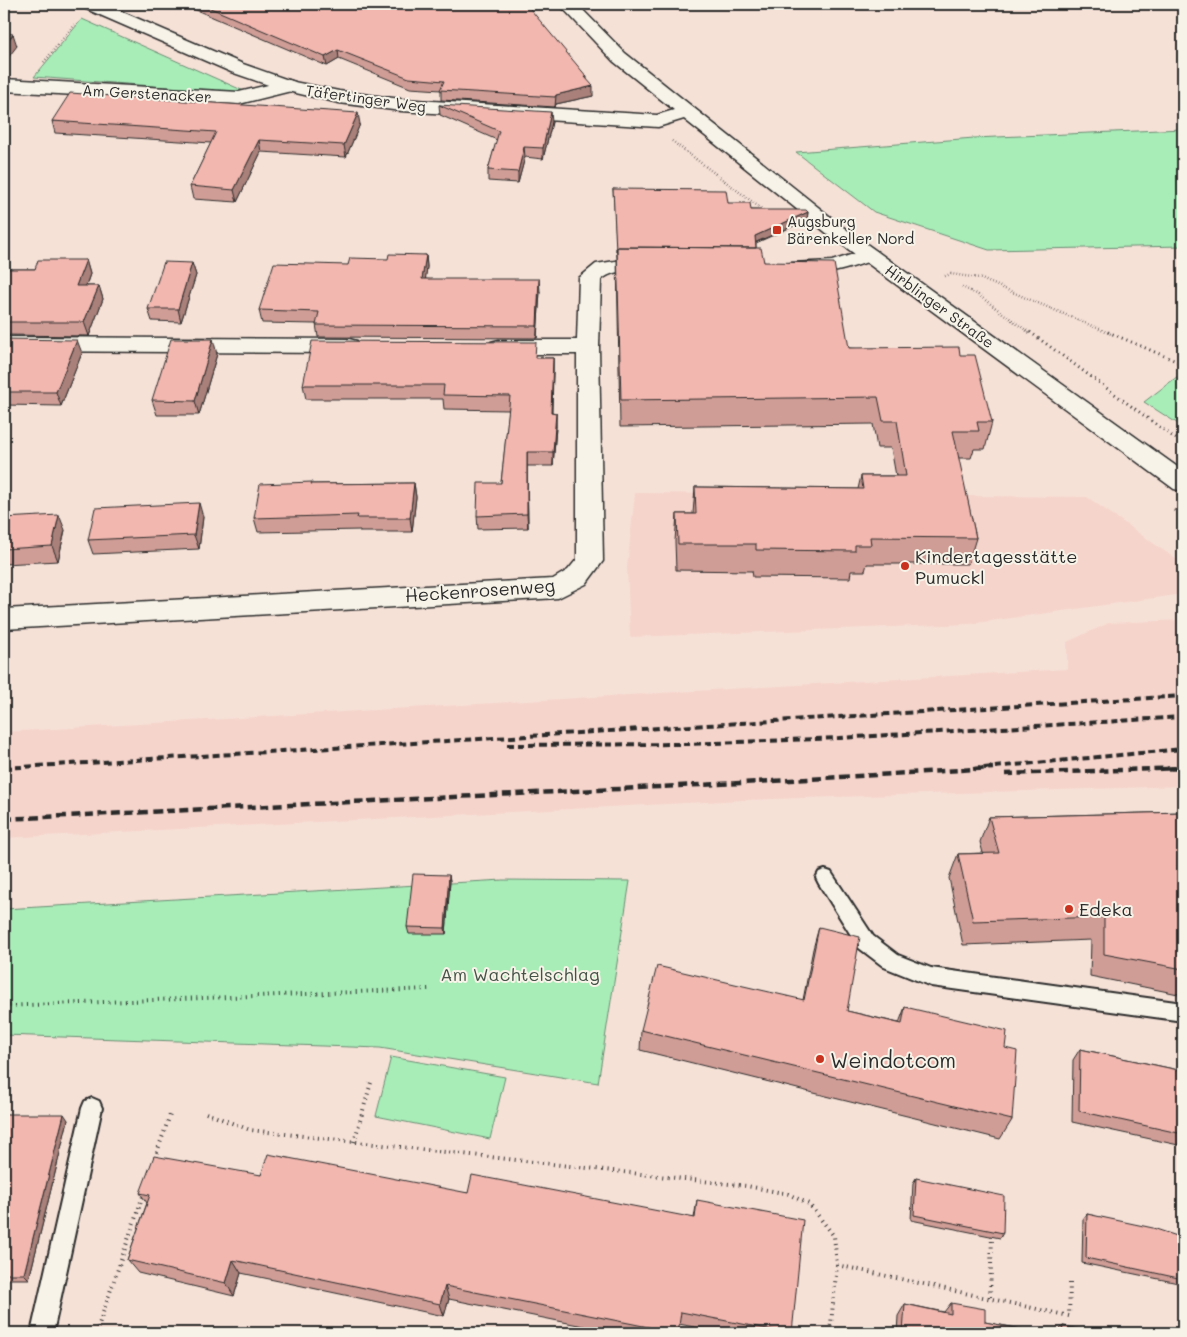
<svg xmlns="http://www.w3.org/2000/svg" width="1187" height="1337" font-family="Mali,sans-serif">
<rect width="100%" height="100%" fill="#f6e1d7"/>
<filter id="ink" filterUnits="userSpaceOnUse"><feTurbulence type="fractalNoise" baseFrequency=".02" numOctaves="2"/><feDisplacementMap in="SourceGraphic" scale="10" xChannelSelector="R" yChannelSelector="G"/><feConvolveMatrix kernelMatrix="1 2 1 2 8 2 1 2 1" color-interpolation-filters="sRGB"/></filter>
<g filter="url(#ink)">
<!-- built -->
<path fill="#f5d4cb" d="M635 493 1087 497 1183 564V594L969 624 630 637 627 568Z
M1183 620V786L743 800 4 838V732L1067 669V642L1109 623Z"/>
<!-- green -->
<path fill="#a8edb8" stroke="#6a8c72" d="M82 19 244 91 232 92 34 77Z
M1183 129V246L989 250 874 212 796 152 974 138Z
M1182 373 1183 374V427L1144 402Z
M503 880 630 881 598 1083 380 1048 4 1035V909Z
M391 1057 505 1077 490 1139 376 1116Z"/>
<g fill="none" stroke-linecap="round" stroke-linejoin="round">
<defs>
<path id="lane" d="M825 870 831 872 873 936 898 955 931 968 1183 1003V1021L931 986 884 967 859 948 819 884 816 878 819 872Z
M92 1098 99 1101 102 1108 53 1333H31L82 1108 85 1101Z"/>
<path id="street" d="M82 4H100L97 8H84Z
M4 79 239 92 289 80 295 82 298 86 295 90 239 104 4 91Z
M869 249 876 251 880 255 876 259C848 269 820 279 790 271L786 267 790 263 832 261Z
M628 259 661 262 665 266 661 270C641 275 618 265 601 280L599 347 603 561 586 584 558 598 4 629V609L553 579 568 570 577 559V354H499L491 352 488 347 491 342 499 340H577L579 278 596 264Z
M4 337 349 339 357 341 360 346 357 351 349 353 4 351Z"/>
<path id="secondary" d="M81 4H104L243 64 294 82 339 91 401 99 657 115 674 110 613 61 559 4H577L625 53 843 227 1183 471V491L1174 489 829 235 684 119 658 127 401 111 339 103 283 90 231 72 84 8Z"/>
</defs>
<!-- lane casing -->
<use href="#lane" stroke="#2b2b2b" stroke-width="4"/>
<!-- street casing -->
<use href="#street" stroke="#2b2b2b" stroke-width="3"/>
<!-- secondary casing -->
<use href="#secondary" stroke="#2b2b2b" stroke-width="3"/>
<!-- path-far2 -->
<path stroke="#2b2b2b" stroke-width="2.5" stroke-dasharray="0.5 2.5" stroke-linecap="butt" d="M44 62 75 24
M672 141 767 213
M945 276 951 274 979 278 1111 334
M962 287 977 294 1031 334"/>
<!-- path-far1 -->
<path stroke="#2b2b2b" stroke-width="3" stroke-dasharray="1 4" stroke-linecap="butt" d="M1030 332 1183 444
M1108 332 1183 364
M1174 510 1183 517"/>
<!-- path -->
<path stroke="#2b2b2b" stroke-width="4" stroke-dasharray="1 4.5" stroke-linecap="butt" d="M4 1006 430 989
M206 1113 250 1130 747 1186 788 1194 809 1204 834 1236 837 1265 830 1333
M354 1142 372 1079
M155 1158 171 1112
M837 1265 1069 1316 1070 1283
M990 1297 992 1236
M96 1333 144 1193"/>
<!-- lane -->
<use href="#lane" fill="#f7f3e8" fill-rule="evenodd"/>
<!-- street -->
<use href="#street" fill="#f7f3e8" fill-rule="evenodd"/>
<!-- secondary -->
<use href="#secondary" fill="#f7f3e8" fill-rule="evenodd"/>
<!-- rail-far1 -->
<path stroke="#2b2b2b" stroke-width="4" stroke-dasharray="7 4" stroke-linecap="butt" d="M507 745 689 744 840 738 1183 717
M4 768 1183 696
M973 769 1183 749
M1160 769 1183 768"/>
<!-- rail -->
<path stroke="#2b2b2b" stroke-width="4.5" stroke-dasharray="9 4.5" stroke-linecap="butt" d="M4 768H12
M1005 774 1183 768
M4 819 740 783 993 768"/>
</g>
<!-- wall -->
<path fill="#d09d96" stroke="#2b2b2b" d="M182 4H356L587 77V80L593 96 556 104 555 107 441 100V90L410 88 339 59 327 66Z
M439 105 552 122 543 159 525 157 518 183 488 181V170L497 140 440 115Z
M52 121 360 124 346 157 261 152 237 202 193 199 190 186 211 143 55 133Z
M613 189 728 203 751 210 808 212 807 220 756 243V248L764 262 849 348 960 355 992 422 985 449H974L971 458H958L976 538 968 564H867L865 571H851L850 578 753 577 752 571 676 570 675 541 677 514H693L695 487 858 489 861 476H896L891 448H877L873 424 620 427 617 258Z
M426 255 427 267 425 279 540 291 537 338 318 337 316 324 262 323 259 310 348 265Z
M86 260 90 274 86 286H99L103 299 89 336 4 335V269H35Z
M192 263 196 275 181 322 152 321 148 309Z
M4 339 82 353 61 406 4 405Z
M217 354 199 415H157L152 400Z
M536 358H553V372L552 412 556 413V427L553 466H527L528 528 478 529 477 516 501 483 509 410 444 409 443 399H306L303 385Z
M414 483 416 497 412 532H360V530L258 532 254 518 312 484Z
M203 517 199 549 93 554 88 540Z
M4 518 65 530 58 561 4 564Z
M1183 812V995L1090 976 1091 940 963 945 949 878 958 854 983 853 980 842 989 817Z
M449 875 450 881 446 934H409L407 927Z
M819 927 847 1011 899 1023 905 1007 1012 1120 1000 1139 640 1050 641 1030 803 1000 813 949Z
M1080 1049 1183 1071V1146L1072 1122 1073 1060Z
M4 1114 68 1120 29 1279H4Z
M261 1175 468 1193 694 1218 697 1200 792 1333H724L679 1324 678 1333H618L449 1299 444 1316 241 1273 234 1296 138 1273 127 1260 147 1203 140 1193Z
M916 1178 1003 1233 1000 1238 911 1220 913 1183Z
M1087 1214 1183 1238V1284L1082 1263 1083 1219Z
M951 1303 985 1322 1041 1333H897L898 1316 905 1304 944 1312Z
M1063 1326 1096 1333H1056Z"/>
<!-- shaded-wall -->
<path fill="#a9807a" stroke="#2b2b2b" d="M13 34 17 46 4 63V46Z
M338 50 339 59 327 66 325 57Z
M593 86V96L556 104 555 107 556 95Z
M551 112 552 122 543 159V148Z
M358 113 360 124 346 157 344 145Z
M259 140 261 152 237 202 234 190Z
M524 147 525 157 518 183V172Z
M808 212 807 220 754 243 755 236Z
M426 255 427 267 424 291 422 279Z
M86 260 90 274 81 299 76 286Z
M192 263 196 275 181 322 178 309Z
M539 279 540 291 537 338V326Z
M99 286 103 299 89 336 84 322Z
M213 339 217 354 199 415 195 401Z
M77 340 82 353 61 406 56 392Z
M553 358V372L551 426V412Z
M556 413V427L553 466V452Z
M527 452V466L528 528 527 514Z
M414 483 416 497 412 532 410 518Z
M199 503 203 517 199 549 194 535Z
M59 515 65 530 58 561 52 546Z
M449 875 450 881 446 934 445 928Z
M64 1114 68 1120 29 1279 24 1274Z
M233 1260 241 1273 234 1296 226 1283Z
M445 1286 449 1299 444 1316 440 1304Z"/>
<!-- building -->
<path fill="#f2b7af" stroke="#2b2b2b" d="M201 4H526L587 77H585L593 86 556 95 555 97 440 90 444 81 409 78 338 50 325 57Z
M4 33 13 34 4 46Z
M70 93 358 113 344 145 259 140 234 190 190 186 216 132 52 121Z
M439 105 551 112 543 148 524 147 518 172 488 170 499 131Z
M613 189 726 190 728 203H750L751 210H806L808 212 755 236 756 248 617 247 616 251Z
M617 247 761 248 764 262 834 263 849 348 959 347 960 355H975L992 422H977L979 431H953L976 538 870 537 871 545H855V551L756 550V544H678L677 514H696L695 487 863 489 861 476H906L897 421H883L878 397 621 400Z
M389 254 426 255 422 279H539L537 326 316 325 319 312 259 310 274 263 348 265 350 258 388 259Z
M38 260H86L76 286H99L84 322H4V269H35Z
M164 262 192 263 178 309H148Z
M4 339 77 340 56 392H4Z
M171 339H213L195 401 152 400Z
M312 341 536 342 535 358H553L551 412 556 413 553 452H527V514L477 516 478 483H501L510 396 443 395 444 385H303Z
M312 482 311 484 414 483 410 518H357L358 515 254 518 260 484Z
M199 503 194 535 88 540 95 508Z
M59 515 52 546 4 549V518Z
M1183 812V969L1104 954V917L973 921 958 854 999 853 989 817Z
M413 874 449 875 445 928 407 927Z
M819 927 860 937 847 1011 902 1024 905 1007 1007 1031 1005 1048 1017 1051 1012 1120 641 1030 657 966 804 1000Z
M1080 1049 1183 1071V1134L1079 1111Z
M4 1114H64L24 1274H4Z
M268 1154 468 1193 472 1175 695 1218 697 1200 803 1220 792 1333H788L681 1312 678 1333 445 1286 440 1304 233 1260 226 1283 127 1260 150 1195 140 1193 154 1156 261 1175Z
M916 1178 1004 1196 1003 1233 914 1215Z
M1087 1214 1153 1228 1183 1238V1279L1086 1258Z
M951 1303 985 1309V1322L1041 1333H903L905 1304 951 1314Z
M1063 1326 1096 1332V1333H1062Z"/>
</g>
<!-- markers -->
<g fill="#c8321e" stroke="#f7f3e8" stroke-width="2">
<rect x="772" y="225" width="10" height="10" rx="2.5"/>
<circle cx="905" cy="566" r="5"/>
<circle cx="1069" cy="909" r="5"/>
<circle cx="820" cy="1059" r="5"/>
</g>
<g text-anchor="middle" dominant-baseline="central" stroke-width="4" stroke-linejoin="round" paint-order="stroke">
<!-- far-street labels -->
<g font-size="15" fill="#2b2b2b" stroke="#f7f3e8">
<text transform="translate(147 93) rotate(3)">Am Gerstenacker</text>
<text transform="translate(366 98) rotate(8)">Täfertinger Weg</text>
<text transform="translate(940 306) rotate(36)">Hirblinger Straße</text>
</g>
<!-- far-poi labels -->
<g font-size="15" fill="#2b2b2b" stroke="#f7f3e8" text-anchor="start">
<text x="787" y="221">Augsburg<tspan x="787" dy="17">Bärenkeller Nord</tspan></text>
</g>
<!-- poi labels -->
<g font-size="18" fill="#2b2b2b" stroke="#f7f3e8" text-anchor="start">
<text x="915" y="556">Kindertagesstätte<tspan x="915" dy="21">Pumuckl</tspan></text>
<text x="1079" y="909">Edeka</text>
</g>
<!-- street labels -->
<g font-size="18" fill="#2b2b2b" stroke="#f7f3e8">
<text transform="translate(480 590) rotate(-4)">Heckenrosenweg</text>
</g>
<!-- park labels -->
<g font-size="18" fill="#445247" stroke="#f7f3e8">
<text x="520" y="974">Am Wachtelschlag</text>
</g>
<!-- near-poi labels -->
<g font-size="21" fill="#2b2b2b" stroke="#f7f3e8" text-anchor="start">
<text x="830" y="1059">Weindotcom</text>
</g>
</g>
<!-- margin -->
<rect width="1187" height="1337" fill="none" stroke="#f7f3e8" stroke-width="20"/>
<rect x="10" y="10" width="1167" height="1317" fill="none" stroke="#2b2b2b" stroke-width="2" filter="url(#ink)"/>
</svg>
